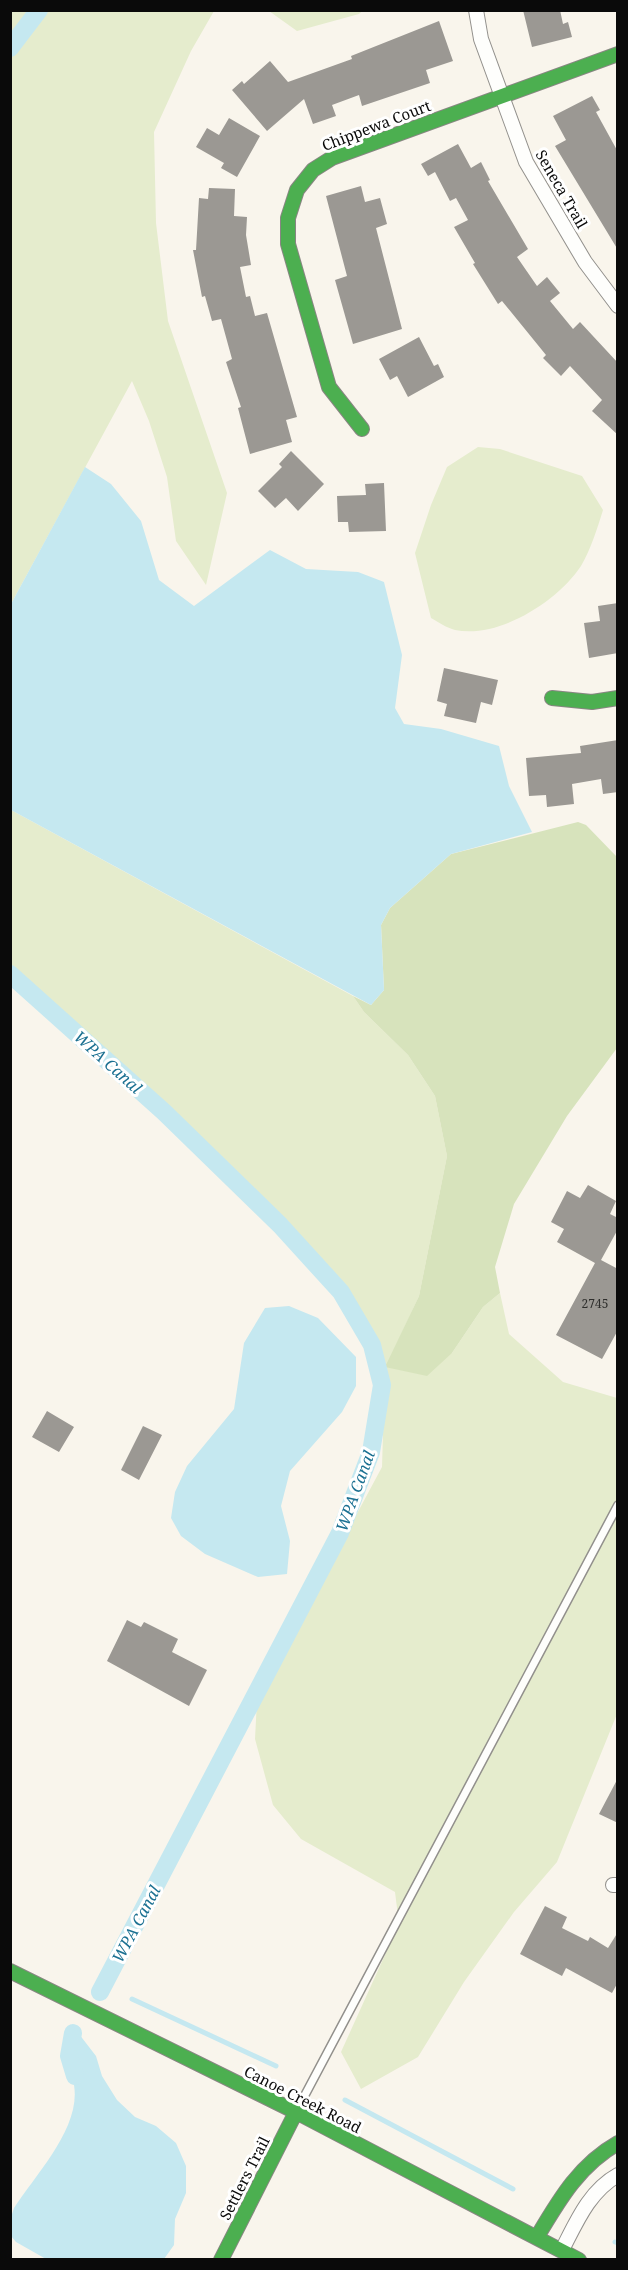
<svg xmlns="http://www.w3.org/2000/svg" width="628" height="2270" font-family="'Noto Serif',serif">
<rect width="100%" height="100%" fill="#f9f5ec"/>
<!-- green -->
<path fill="#e5eccd" d="M11 10 214 11 191 51 154 132 156 223 168 321 227 493 206 585 176 541 167 477 149 421 132 381 11 604Z
M269 11H362L359 14 297 31Z
M478 447 500 449 582 476 603 510C597 529 591 549 581 566 558 601 499 639 455 630 447 628 438 622 431 618L415 553 431 505 447 467Z
M11 810 353 996 364 1012 408 1055 435 1096 447 1156 419 1296 386 1367 452 1353 483 1307 500 1293 509 1334 563 1382 617 1398V1714L557 1862 514 1912 464 1982 418 2057 361 2089 341 2052 399 1924 395 1892 301 1839 273 1805 255 1739 257 1700 382 1467 385 1367 325 1262 106 1054 11 970Z"/>
<!-- forest -->
<path fill="#d7e3bc" d="M578 822 586 825 617 857V1048L567 1116 514 1204 495 1267 500 1293 483 1307 452 1353 427 1376 385 1367 419 1296 447 1156 435 1096 408 1055 364 1012 353 996 371 1005 384 990 381 925 390 908 451 854Z"/>
<!-- water -->
<path fill="#c5e8f0" d="M85 467 111 484 141 521 159 580 194 606 270 550 306 569 358 572 384 582 402 655 395 708 404 724 441 729 499 746 509 786 532 832 451 854 390 908 381 925 384 990 371 1005 11 810V604Z
M289 1306 318 1318 356 1357V1386L342 1412 290 1471 281 1506 290 1541 287 1574 258 1577 205 1554 181 1536 171 1518 175 1492 187 1466 234 1409 244 1343 265 1308Z
M79 2034 96 2056 102 2076 117 2100 135 2117 156 2126 176 2143 186 2166V2193L175 2219 174 2245 164 2259H46L16 2242 11 2236V2217L14 2208C39 2169 98 2111 65 2063Z"/>
<g fill="none" stroke-linecap="round" stroke-linejoin="round">
<!-- stream -->
<path stroke="#c5e8f0" stroke-width="5" d="M132 1999 276 2066
M345 2100 513 2189
M615 2242 618 2243"/>
<!-- canal -->
<path stroke="#c5e8f0" stroke-width="18" d="M10 48 39 10
M10 974 164 1112 280 1225 341 1292 372 1345 382 1385 371 1452 340 1533 100 1992
M73 2033 69 2056 75 2076"/>
</g>
<!-- building -->
<path fill="#9b9893" d="M523 10H560L563 24 568 22 572 37 532 47Z
M439 21 453 61 426 70 430 83 362 106 359 95 332 105 336 116 313 124 304 99 267 131 232 90 242 81 244 84 270 61 288 82 352 59 351 56Z
M592 96 600 110 596 112 618 152V250L555 146 566 140 553 116Z
M229 118 260 136 237 177 221 168 224 163 196 147 207 128 219 135Z
M458 144 471 168 481 162 490 180 488 181 528 249 517 257 537 286 547 277 560 293 550 301 573 329 580 322 618 363V435L592 411 602 400 570 366 561 376 543 358 546 355 502 301 498 304 473 264 475 263 454 227 468 220 456 198 450 201 435 172 428 176 421 164Z
M361 186 365 202 380 198 387 224 376 228 402 329 353 344 335 280 347 276 326 196Z
M209 188 235 189 234 216 247 217 246 235 251 265 240 267 246 297 250 296 255 316 267 313 297 417 286 420 292 442 250 454 238 408 241 407 226 362 232 359 221 319 212 321 205 296 202 297 193 250H196L199 198 208 199Z
M419 337 434 366 438 364 444 377 408 397 397 376 390 380 379 359Z
M291 451 324 484 298 511 286 498 275 508 258 491 282 467 279 464Z
M384 483 386 531 349 532 348 522H338L337 496 366 495 365 484Z
M618 603V653L589 658 584 623 600 621 598 606Z
M444 668 498 680 492 705 481 702 476 723 444 716 447 704 437 701Z
M618 740V792L603 794 601 779 572 784 574 804 547 807 546 795 529 796 526 758 581 753 580 746Z
M588 1185 616 1201 610 1214 618 1218V1229L601 1260 618 1269V1330L602 1359 556 1335 595 1263 557 1242 564 1229 551 1222 567 1191 580 1198Z
M47 1411 74 1427 59 1452 32 1437Z
M143 1426 162 1435 139 1480 121 1470Z
M127 1620 141 1627 144 1622 178 1639 172 1652 207 1670 189 1706 107 1661Z
M618 1778V1823L599 1814Z
M545 1906 567 1917 562 1928 588 1941 590 1937 608 1948 618 1932V1982L612 1993 566 1968 562 1976 520 1954Z"/>
<g fill="none" stroke-linecap="round" stroke-linejoin="round">
<defs>
<path id="lane" d="M297 2110 618 1505"/>
<path id="street" d="M476 10 481 39 526 162 585 262 618 306
M613 1885H618
M562 2250C576 2223 589 2191 618 2175"/>
<path id="fast" d="M362 429 329 387 288 244V218L297 190 313 170 332 158 618 54
M552 698 592 702 618 698
M10 1971 296 2112 579 2260
M537 2237C559 2200 579 2165 618 2143
M221 2260 296 2112"/>
</defs>
<!-- lane casing -->
<use href="#lane" stroke="#92908c" stroke-width="10"/>
<!-- street casing -->
<use href="#street" stroke="#92908c" stroke-width="16"/>
<!-- fast casing -->
<use href="#fast" stroke="#888682" stroke-width="16"/>
<!-- lane -->
<use href="#lane" stroke="#fefefc" stroke-width="7"/>
<!-- street -->
<use href="#street" stroke="#fefefc" stroke-width="14"/>
<!-- fast -->
<use href="#fast" stroke="#4caf50" stroke-width="14"/>
</g>
<g text-anchor="middle" dominant-baseline="central" stroke-width="6" stroke-linejoin="round" paint-order="stroke">
<!-- number labels -->
<g font-size="12" fill="#2e2e2c">
<text x="595" y="1303">2745</text>
</g>
<!-- street labels -->
<g font-size="15" fill="#0a0a0a" stroke="#fff">
<text transform="translate(376 125) rotate(-21)">Chippewa Court</text>
<text transform="translate(562 189) rotate(60)">Seneca Trail</text>
<text transform="translate(303 2099) rotate(27)">Canoe Creek Road</text>
<text transform="translate(244 2178) rotate(-63)">Settlers Trail</text>
</g>
<!-- water labels -->
<g font-size="16" font-style="italic" fill="#1c7192" stroke="#fff">
<text transform="translate(108 1062) rotate(42)">WPA Canal</text>
<text transform="translate(355 1491) rotate(-70)">WPA Canal</text>
<text transform="translate(136 1924) rotate(-62)">WPA Canal</text>
</g>
</g>
<!-- border -->
<rect width="628" height="2270" fill="none" stroke="#0a0a0a" stroke-width="24"/>
</svg>
